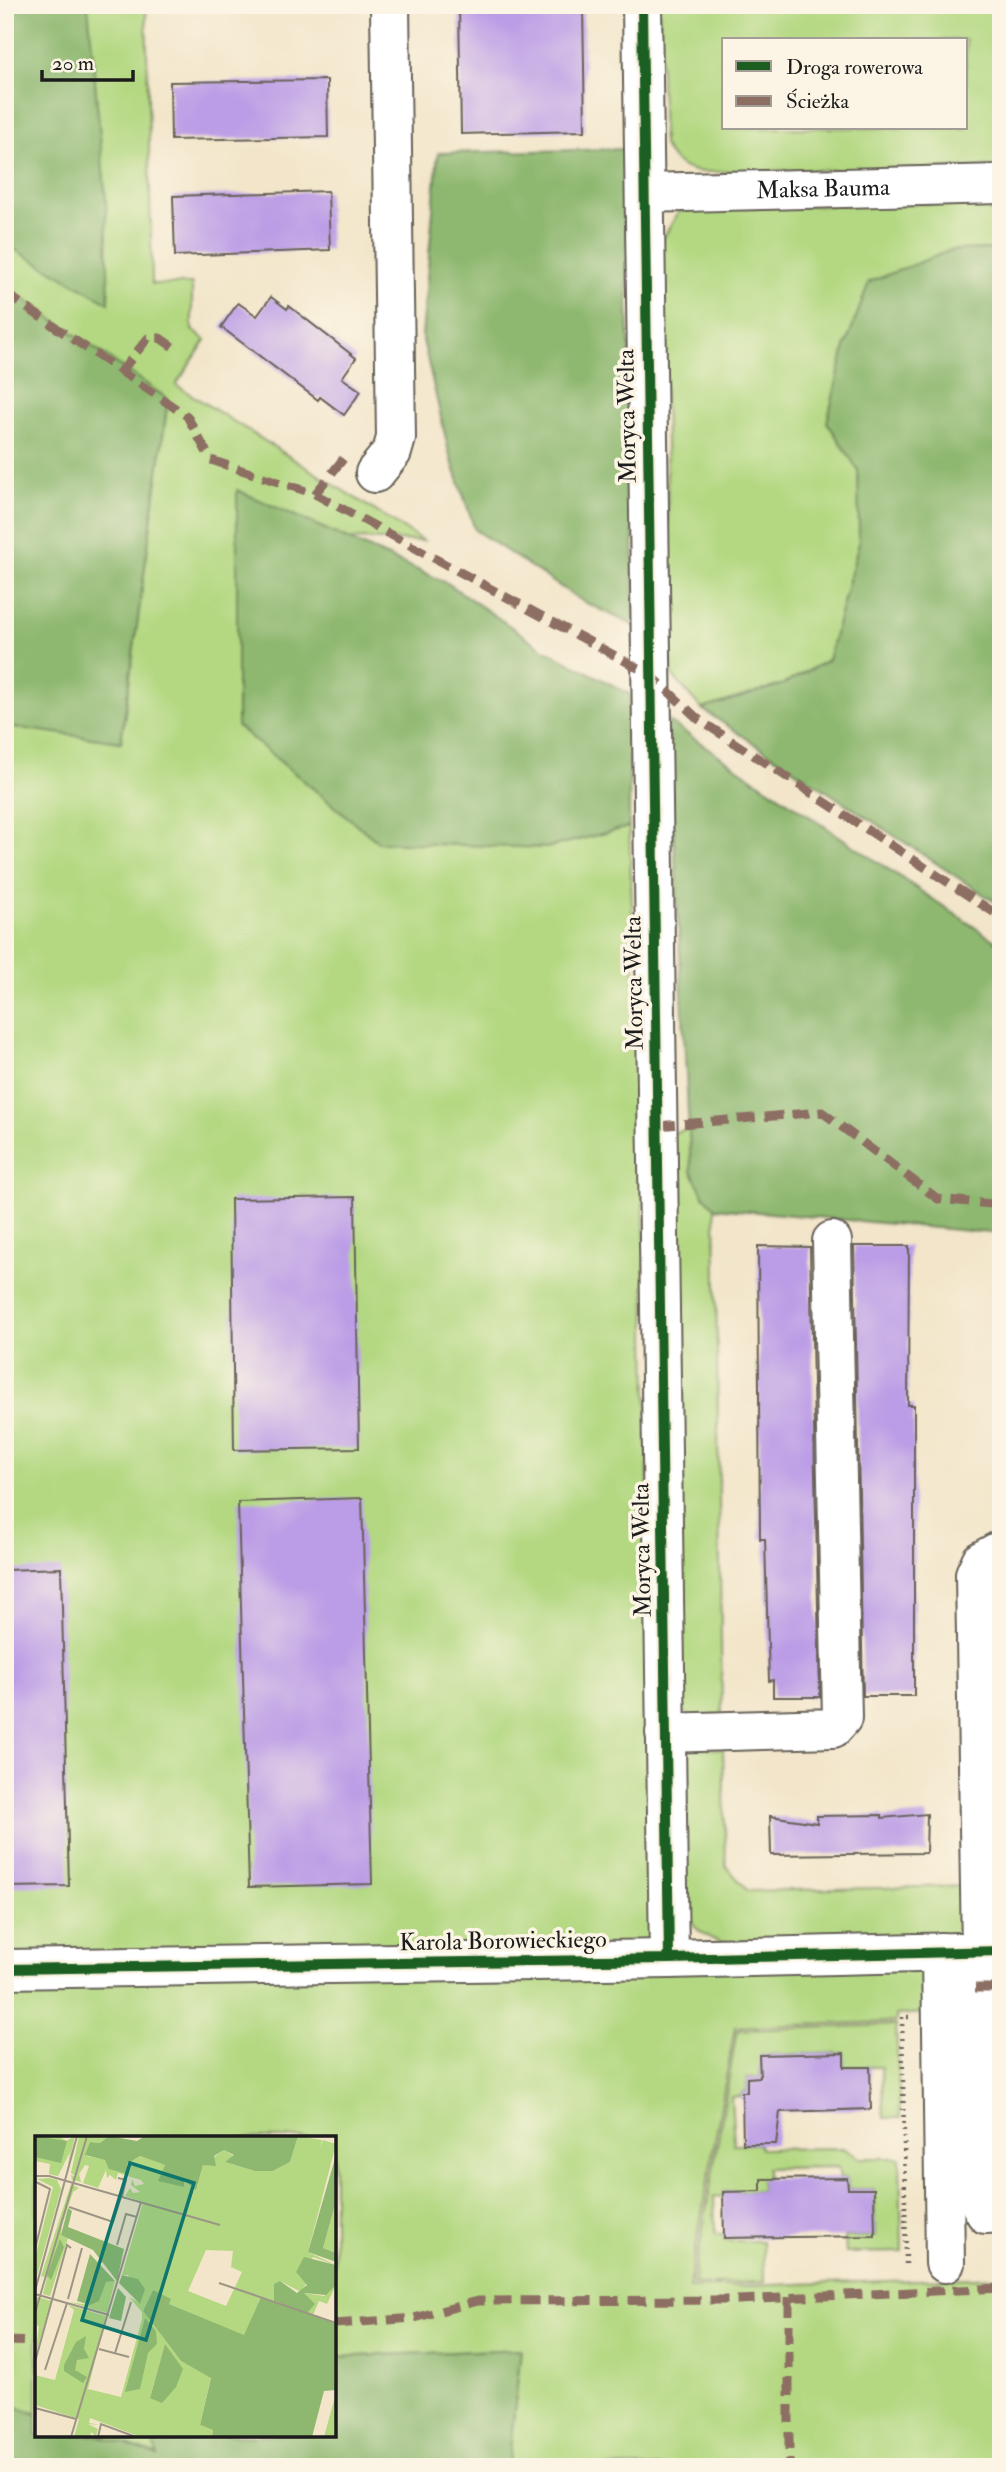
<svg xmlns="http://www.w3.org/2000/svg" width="1006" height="2472" font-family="'IM FELL Double Pica',serif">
<rect width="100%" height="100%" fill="#fcf5e5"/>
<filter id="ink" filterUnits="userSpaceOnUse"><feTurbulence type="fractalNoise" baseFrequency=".0143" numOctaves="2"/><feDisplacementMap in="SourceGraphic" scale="14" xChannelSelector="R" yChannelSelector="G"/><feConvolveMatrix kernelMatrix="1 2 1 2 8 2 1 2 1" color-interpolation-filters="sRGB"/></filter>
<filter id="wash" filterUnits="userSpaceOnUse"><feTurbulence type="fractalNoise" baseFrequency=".00686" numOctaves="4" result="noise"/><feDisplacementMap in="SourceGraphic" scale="28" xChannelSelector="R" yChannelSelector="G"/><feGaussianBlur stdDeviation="1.57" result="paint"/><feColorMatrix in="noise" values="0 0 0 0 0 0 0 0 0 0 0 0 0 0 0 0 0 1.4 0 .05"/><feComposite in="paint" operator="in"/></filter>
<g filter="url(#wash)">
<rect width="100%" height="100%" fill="#f2e5c9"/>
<!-- green -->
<path fill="#b3d881" stroke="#687a4e" stroke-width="2" fill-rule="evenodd" d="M5 5H146L152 284H192V330L206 340 176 385 423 541 347 539 237 491 546 848 629 827 645 1247 654 1962 918 1968 926 1975 925 2013 896 2015V2022L735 2027 689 2288 1001 2277V2307H995L1001 2323V2467H508L521 2349 334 2357V2138H37V2414L5 2403V726L121 741 168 400 5 286Z
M659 5H1001V167L703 172C684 171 672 162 663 145ZM724 40H966V128H724Z
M1001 202V249L951 250 827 422 859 470V543L828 660 784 684 702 709 672 675 661 242 679 211 712 208Z
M689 1129C691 1163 691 1182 715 1208L722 1715 691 1718 682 1709 672 1133Z
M691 1748 723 1749 726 1866 748 1891 965 1886 964 1927 954 1938 721 1942C711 1939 701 1935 694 1925 675 1894 683 1797 683 1758Z
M896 2025 900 2118H884L881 2067H844V2053L760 2055V2077L747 2078V2092H742V2096L731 2097 734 2144H759L760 2149 843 2148 859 2158H900L902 2252 846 2253 845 2237 875 2236 874 2189H848L847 2178H840L838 2167 767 2168V2179L761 2180V2191L723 2192V2197L714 2196 715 2234 724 2235V2241H763L764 2282 693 2285 737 2030Z
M98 2435H150L159 2456Z"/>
<!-- forest -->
<path fill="#8eb86f" stroke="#556a46" stroke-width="2" d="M5 5H88L106 201 109 303 5 244Z
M625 149 635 626 582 601 475 530 449 452 422 336 438 153Z
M1001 249V906L702 709 784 684 828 660 859 543 858 470 827 422 845 347 869 282 951 250Z
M5 286 168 399 121 742 5 726Z
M237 490 447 583 542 648 630 694 629 827 546 848 378 842 237 726Z
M668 721 1001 945V1234L715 1208 704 1196 691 1171Z
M521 2349 508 2467H5V2403L37 2414V2435H98L158 2456 150 2435H334V2357Z"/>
<g id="blocks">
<!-- building -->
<path fill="#bb9ce6" d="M459 5H583L585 131 461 134Z
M327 80 328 137 171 140 170 82Z
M328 191 330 250 175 256 173 196Z
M271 297 287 309 289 306 356 358 342 378 361 391 344 415 320 397 318 400 221 327 238 303 257 316Z
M355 1197 359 1448 234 1450 231 1199Z
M758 1246 810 1247 820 1697H773V1680L769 1681 765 1539H760Z
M854 1246H909L908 1405H914V1696H863Z
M362 1498 372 1884 249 1887 238 1502Z
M61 1568 69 1886 5 1887V1570Z
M927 1814 926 1853 771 1855 770 1816 817 1823V1816L882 1815V1818Z
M844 2053V2067H870L871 2109 780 2112 776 2144H743L742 2092H747V2078L760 2077 759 2055Z
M847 2178 848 2189H874L875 2236 724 2238 723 2192 761 2191V2179Z"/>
</g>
</g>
<g filter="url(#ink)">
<use href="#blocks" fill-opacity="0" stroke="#676259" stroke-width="2"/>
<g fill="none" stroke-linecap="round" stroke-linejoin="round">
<defs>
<g id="minor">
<path d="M642 5 669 1959"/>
<path id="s1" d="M645 193 1001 184"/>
<path d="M375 473 392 452 396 438 390 5"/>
<path d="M665 1733 833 1728 842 1718 832 1241"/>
<path d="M974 1951 981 2206 986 2214 1001 2213"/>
<path d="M981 1951 975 1574 981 1561 1001 1550"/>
<path d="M941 1952 945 2263"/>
<path d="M5 1969 669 1959 1001 1951"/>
</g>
</defs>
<!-- minor casing -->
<use href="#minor" stroke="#676259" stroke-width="42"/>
<!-- path -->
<path stroke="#676259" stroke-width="4.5" stroke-dasharray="2 5" stroke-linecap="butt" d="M906 2264 902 2017H909"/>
<!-- minor -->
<use href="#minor" stroke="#fff" stroke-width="38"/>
<!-- quiet -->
<path stroke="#8d6e63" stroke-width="9" stroke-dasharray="18 9" stroke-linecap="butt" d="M5 293 187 416 211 460 315 494 651 675 698 719 1001 917
M120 373 148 338H160L173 347
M315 494 348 453
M657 1126 822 1112 938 1199 1001 1205
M975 1988H1001
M789 2297V2467
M334 2324 414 2318 478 2301 737 2300 1001 2288
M5 2341 37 2342"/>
<defs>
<path id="cycleway" d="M642 5 669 1959
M5 1969 669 1959 1001 1951"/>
</defs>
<!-- cycleway casing -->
<use href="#cycleway" stroke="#fcf5e5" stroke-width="15"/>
<!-- cycleway -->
<use href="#cycleway" stroke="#1b5e20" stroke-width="10"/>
</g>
</g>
<g text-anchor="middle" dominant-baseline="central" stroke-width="7" stroke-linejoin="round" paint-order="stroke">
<!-- street labels -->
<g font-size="24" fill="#1c1c1c" stroke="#fcf5e5">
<text stroke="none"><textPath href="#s1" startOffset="178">Maksa Bauma</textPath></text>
<text transform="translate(627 416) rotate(-91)">Moryca Welta</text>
<text transform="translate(634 983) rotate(-91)">Moryca Welta</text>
<text transform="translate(642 1550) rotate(-91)">Moryca Welta</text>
<text transform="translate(503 1941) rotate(-1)">Karola Borowieckiego</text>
</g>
</g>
<!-- overview -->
<g transform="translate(35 2136)">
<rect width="301" height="301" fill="#f2e5c9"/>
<path d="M0 0H24L31 5 40 0 32 36 35 16 23 40 14 38 15 28 0 25ZM44 0H74L65 7 55 6 51 20 92 28 105 20 130 29 124 45H148L161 54 168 29 189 14 199 20 190 26 220 35H238L255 26 263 0 287 4 285 11 288 4 301 8 273 116 301 129 278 121 264 140 272 146 266 156 245 145 239 165 226 161 209 200 134 168 118 154 108 175 146 225 176 241 165 289 178 294 177 301H106L55 282 54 287 65 289 53 288 63 293 61 300 56 296 55 301H39L44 283 0 269V239L20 244 39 174 33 169 71 180 53 253 86 261 107 183V176L94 161 105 167 93 139H87L108 66 90 60 95 52 98 57 105 56 96 49 97 43 100 50 109 48 106 44 83 37 81 44 75 39 72 42 71 34 63 52 48 47 54 30 50 29 44 38 46 46 37 44 36 39 42 41 36 37ZM171 114 198 115 196 131 207 136 191 170 153 155ZM130 209 139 222 115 261ZM14 42 22 44 26 53 0 147V122L18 51 2 43ZM36 48 44 52 38 56 27 89 26 99 33 102 15 160 8 158 12 142 6 140ZM301 65V117L288 112ZM80 145 72 177 34 166 55 169 71 146ZM301 149 292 168 284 165 278 179 272 177 269 157 289 160ZM3 161 16 165 0 221 4 190 0 189V163ZM301 257V295L299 301H289Z" fill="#b3d881" fill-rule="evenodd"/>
<path d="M0 0 32 5 26 27 0 21ZM74 0 102 5 110 0H263L255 26 238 35H220L190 26 199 19 189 14 179 20 181 30 168 29 161 54 149 45V51L123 45 130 29 105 20 92 28V38L74 33 70 24 50 19 55 6 65 7ZM301 19V65L288 112 301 117V126L273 116ZM33 72 37 75 33 91 89 113 82 145 58 114 26 99ZM25 103 29 111 16 144 12 139ZM55 118 80 145 71 146 64 165 55 169 42 165ZM269 121 301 129V149L291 159 269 157 280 168 272 177 239 165V148L245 145 262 157 272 149 261 136ZM87 139 103 143 110 153 105 168 84 147ZM83 152 91 161 86 185 74 182ZM118 154 136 163 134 168 209 199 226 161 301 188V254L289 255 277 301H177L178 294 165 289 176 242 146 225 108 175ZM110 182 121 195 122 208 113 217 105 253 90 256ZM51 200 49 213 54 222 42 224 40 234 52 241 48 247 29 235V229L41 206ZM130 208 148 233 141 251 127 267 115 262Z" fill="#8eb86f"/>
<path fill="none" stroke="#9c9584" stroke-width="2" d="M83 42 91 44 87 61M1 46 0 40H14L185 89M34 71 78 86 86 61M82 109 91 78 102 81M0 113 15 53 1 46M184 147 301 187M0 155 42 0M0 158 74 179M33 163 47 112M0 177 52 0M64 213 94 221M80 217 96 166M0 226 32 109 36 112M10 234 32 167M0 272 41 283M36 301 106 66M63 301 66 288 101 301"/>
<path fill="#0f766e" fill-opacity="0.15" stroke="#0f766e" stroke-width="3.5" d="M95 27 159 47 111 204 47 184Z"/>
<rect width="301" height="301" fill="none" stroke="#1c1c1c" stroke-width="3.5"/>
</g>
<!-- margin -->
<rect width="1006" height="2472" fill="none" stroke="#fcf5e5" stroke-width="28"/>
<!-- legend -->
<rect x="722" y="38" width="245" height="91" fill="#fcf5e5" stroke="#a29e95" stroke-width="2"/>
<rect x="736" y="61" width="35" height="10" fill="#1b5e20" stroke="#a29e95" stroke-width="2"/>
<text x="786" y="74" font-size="21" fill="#1c1c1c">Droga rowerowa</text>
<rect x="736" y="96" width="35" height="10" fill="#8d6e63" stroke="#a29e95" stroke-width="2"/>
<text x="786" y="108" font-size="21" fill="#1c1c1c">Ścieżka</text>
<!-- scale -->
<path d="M42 70v10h91v-10" fill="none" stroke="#1c1c1c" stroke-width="3.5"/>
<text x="52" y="70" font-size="21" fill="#1c1c1c" stroke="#fcf5e5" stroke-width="5" paint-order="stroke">20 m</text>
</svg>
